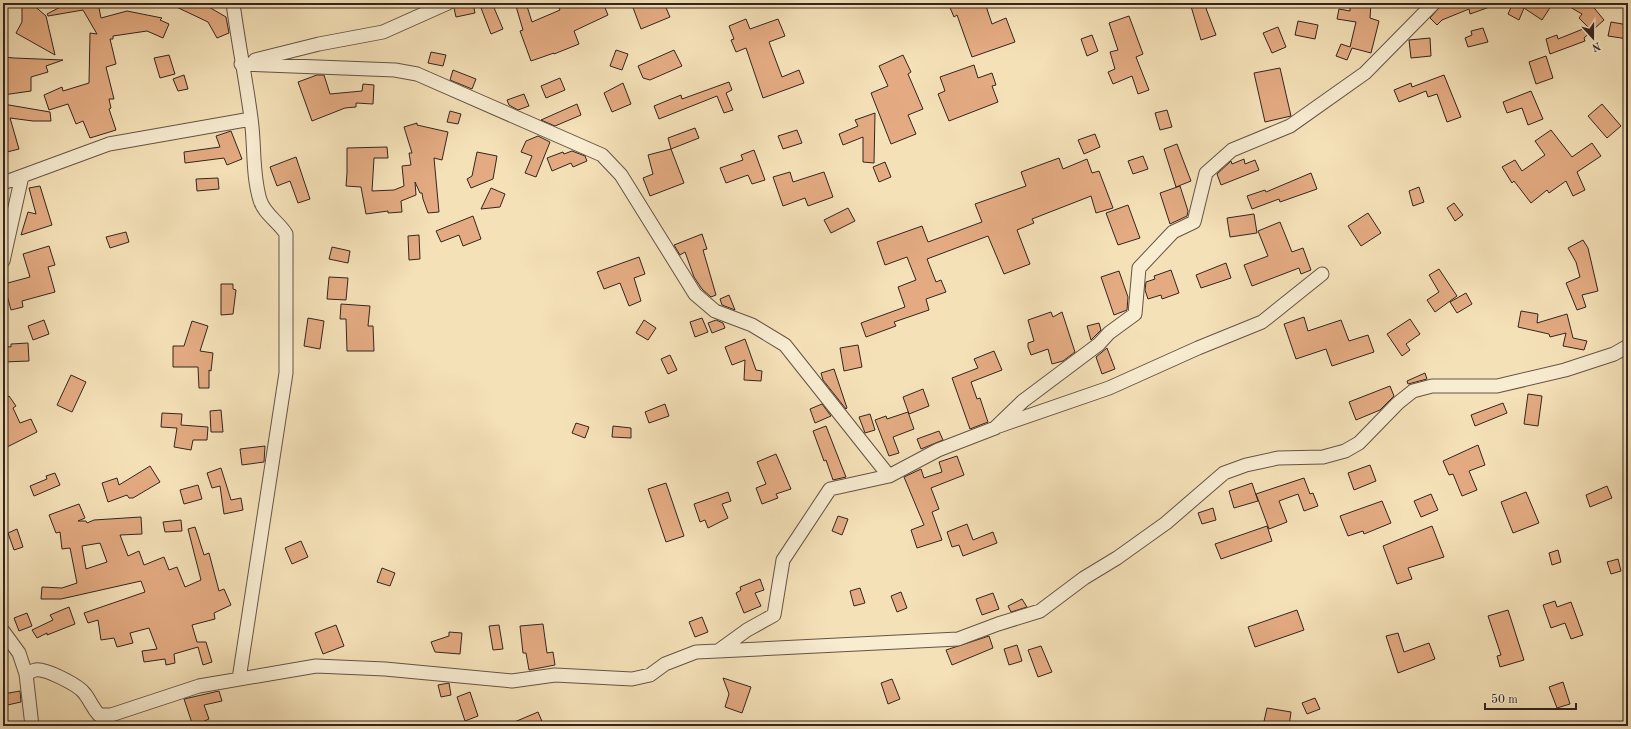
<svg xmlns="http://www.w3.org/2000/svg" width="1631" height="729" font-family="'Old Standard TT',serif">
<rect width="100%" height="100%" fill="#f5e1b8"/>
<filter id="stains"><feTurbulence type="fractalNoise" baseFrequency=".005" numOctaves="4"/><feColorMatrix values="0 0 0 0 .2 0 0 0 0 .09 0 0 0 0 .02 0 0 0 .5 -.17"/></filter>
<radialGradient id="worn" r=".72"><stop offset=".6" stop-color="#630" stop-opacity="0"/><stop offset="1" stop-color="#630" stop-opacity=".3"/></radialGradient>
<!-- building -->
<path fill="#e4ab82" stroke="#332520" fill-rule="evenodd" d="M29 3H31L46 16 55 55 16 33 22 22V6L28 7Z
M68 3H98L101 18 127 11 162 18 160 20 169 24 163 38 147 31 113 36V39H110L116 64 106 67 114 99H109L111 108 109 109 116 130 90 138 83 121 76 124 68 104 49 110 44 95 62 87 63 91 89 83 90 33 97 34 83 10 48 16 47 14Z
M168 3H202L226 17 229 33 217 38 208 22Z
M456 3H473L475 13 456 17 454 8Z
M492 3 503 29 491 34 481 8Z
M515 3H526L532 22 560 10 557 3H603L608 15 574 31 579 44 554 54V53L531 61 520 31 523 30Z
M637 3H664L670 17 641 29 632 5Z
M948 3H985L992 24 1006 18 1015 42 972 57 957 15 954 17Z
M1190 3H1204L1216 35 1201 40Z
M1350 3H1371L1370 18 1379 21 1371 53 1352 48 1347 60 1336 56 1341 44 1350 47 1356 22 1337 19 1339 9 1350 11Z
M1443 3H1498V4L1470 14 1469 9 1442 20 1437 25 1430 18Z
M1513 3H1553L1542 20 1524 8 1519 20 1508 14Z
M1563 3H1590L1604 20 1584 38 1585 41 1550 54 1546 39 1557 35 1558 39 1588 27 1579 18 1582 14Z
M1129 16 1143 54 1136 57 1149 90 1138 94 1132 76 1113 84 1108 72 1115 69 1110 52 1118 50 1109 23Z
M746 19 750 29 778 19 785 36 769 42 782 77 799 70 804 83 763 98 746 48 736 52 731 40 734 39 729 26Z
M1298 21 1318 25 1315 39 1295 35Z
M1611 22 1628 25V39L1608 36Z
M1278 27 1286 47 1272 53 1263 33Z
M1483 28 1488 42 1468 47 1465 38 1472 35 1471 31Z
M1092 35 1098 51 1087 56 1081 39Z
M1430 38 1431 56 1411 58 1409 40Z
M616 50 628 54 622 70 610 66Z
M674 50 682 66 650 80 643 78 638 66Z
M431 52 446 55 443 66 428 63Z
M169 55 175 74 160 78 154 58Z
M903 55 911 72 908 74 923 109 908 115 916 134 891 144 871 93 888 86 879 66Z
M1546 56 1553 78 1536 84 1529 62Z
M4 57 14 58 63 60 46 66 48 72 31 77V91L3 95Z
M974 65 978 78 992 73 996 85 992 86 998 102 949 121 938 94 945 91 940 77Z
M1280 68 1291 116 1265 122 1254 73Z
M453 70 476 79 472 89 450 80Z
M184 75 188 89 178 91 173 79Z
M317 75H324L330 94 362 91 363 84 374 85 373 104 356 103V107L345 108 312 121 298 82Z
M1444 75 1461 117 1447 122 1437 94 1428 97 1426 91 1399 102 1394 90 1411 83 1412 87Z
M560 78 565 90 546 98 541 86Z
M729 82 732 90 726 93 733 110 724 113 717 96 659 119 654 106 681 95 682 99Z
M623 83 631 104 612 112 604 93Z
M1531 91 1543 119 1528 125 1522 108 1507 113 1503 102Z
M524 94 529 106 518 110 509 105 507 100Z
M3 104 50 112 51 121H33L10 118 19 149 3 153Z
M577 104 581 115 555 126 541 120Z
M1602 104 1621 126 1607 138 1588 116Z
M1167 110 1172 127 1160 130 1155 113Z
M450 111 461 114 458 124 447 122Z
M875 113 874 163 863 162V137L843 145 839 134 858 126 855 120Z
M417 123V125L448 132 442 160 434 158 439 212 428 213 423 199 422 193H420L415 182 416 195 401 201 402 212 388 213V211L366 214 361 187 346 186 347 173V148L387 147 388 158H374L372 191 394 190 404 186 402 166 411 165 409 153H412L404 127Z
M695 128 699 138 671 149 668 138Z
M797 130 802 143 783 149 778 136Z
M1551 130 1572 157 1592 143 1601 156 1577 172 1585 190 1573 196 1566 181 1549 193 1547 190 1531 203 1514 181 1512 183 1502 167 1515 160 1522 171 1545 155 1535 141Z
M231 131 242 159 227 165 224 158 185 163 184 152 220 147 216 136Z
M1095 134 1100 147 1084 154 1078 140Z
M538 136 550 142 536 177 525 173 532 156 521 152 526 141Z
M1177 144 1191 181 1176 187 1164 149Z
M671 149 684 183 650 196 643 178 653 174 648 155Z
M754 150 765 180 752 184 748 175 726 183 720 168 743 160 741 155Z
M572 151 585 156 587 161 573 167 571 163 552 171 547 158 563 152 564 154Z
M477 152 497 156 493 179 471 188 467 179 472 176Z
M1143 156 1148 169 1133 174 1128 161Z
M296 157 310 199 298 203 290 181 277 186 270 167Z
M1059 158 1063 169 1087 159 1092 173 1099 171 1113 208 1096 213 1091 196 1032 219 1034 223 1017 230 1030 264 1004 274 988 236 927 259 936 282 941 280 946 292 926 299 929 310 894 322 896 326 866 337 861 323 905 307 898 287 916 280 907 257 885 265 877 242 922 226 928 242 982 222 975 204 1026 186 1021 172Z
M1244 159 1245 164 1255 160 1259 170 1221 185 1217 174 1231 161 1232 164Z
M885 162 891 177 879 182 873 167Z
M790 172 793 182 824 172 833 197 808 206 805 198 783 206 773 177Z
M1311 173 1317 189 1280 202 1279 199 1252 209 1247 196 1265 190 1266 192Z
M218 178 219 189 197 191 196 179Z
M40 186 52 225 21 235 28 212 36 214 29 188Z
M1180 186 1188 211 1187 216 1170 224 1160 193Z
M1419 187 1424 202 1413 206 1409 191Z
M491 188 505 194 500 207 481 209Z
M1454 203 1463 215 1455 221 1447 208Z
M1128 205 1140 238 1118 245 1106 213Z
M848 208 855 221 831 233 824 220Z
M1368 213 1381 233 1361 246 1348 226Z
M1254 214 1257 233 1230 237 1227 218Z
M473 216 481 239 463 246 459 235 441 242 436 231Z
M1280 222 1292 252 1303 248 1311 270 1301 274 1299 268 1252 286 1244 265 1268 256 1258 231Z
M126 232 129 242 110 248 106 237Z
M702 234 707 249 703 250 716 295 711 297 702 289 694 277 685 252 680 255 674 245Z
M419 235 420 259 409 260 408 236Z
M1583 240 1588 248 1598 291 1582 295 1586 307 1577 310 1566 283 1580 277 1576 262 1568 248Z
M49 246 55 265 48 267 55 292 22 301 23 307 11 310 4 284 30 277 23 254Z
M332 247 350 251 348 263 329 259Z
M639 257 645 274 634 278 641 301 629 306 620 283 604 289 597 272Z
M1226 263 1231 278 1201 288 1196 275Z
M1439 269 1457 296 1435 312 1427 300 1439 292 1429 275Z
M1171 270 1179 293 1162 299 1161 295 1148 299 1145 290 1146 282 1155 279 1154 276Z
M1119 271 1128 297 1127 310 1114 315 1101 277Z
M329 277 348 278 346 300 327 299Z
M221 284H233V289L236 290 233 314 221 315Z
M1466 293 1472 304 1457 313 1450 302Z
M729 295 735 310 722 305 720 299Z
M341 304 370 306 368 326H373L374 351H347L346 319H340Z
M1521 311 1538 314 1537 323 1567 314 1573 338 1587 341 1584 350 1563 346 1566 333 1550 337 1549 334 1518 327Z
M1051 312 1053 317 1062 312 1075 352 1063 361 1052 364 1048 349 1031 355 1028 347V343L1034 341 1028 320Z
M1304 317 1308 331 1341 320 1349 341 1368 335 1374 352 1332 366 1326 349 1296 359 1284 324Z
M308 318 324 321 320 349 304 346Z
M702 318 708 332 695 337 690 322Z
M1410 319 1420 334 1406 344 1410 350 1402 356 1387 334Z
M44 320 49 334 33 340 28 326Z
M644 320 656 328 648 340 636 333Z
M716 320 723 323 725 328 712 333 708 323Z
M192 321 208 326 200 351 213 353 211 371 209 370V388H199L198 367H173V346H184Z
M1099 323 1101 330 1091 340 1087 326Z
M745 339 756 370 762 371 761 381 744 380 745 360 732 365 725 347Z
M28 343 29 361 3 362V346L11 347V344Z
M858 345 862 367 844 371 840 348Z
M1107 348 1115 369 1102 374 1096 357Z
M994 351 1002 370 971 382 977 399 980 398 988 422 970 429 952 378 978 368 974 359Z
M670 355 677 370 668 374 661 359Z
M834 369 847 408 846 409 823 380 821 373Z
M1425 373 1427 379 1408 384 1407 381Z
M71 375 86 382 72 412 57 405Z
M1390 386 1394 396 1380 410 1356 420 1349 402Z
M3 389 7 397 9 396 16 406 13 408 20 423 31 419 37 432 3 449Z
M923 389 929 406 909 414 903 397Z
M1528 394 1542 396 1538 426 1524 424Z
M1503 403 1507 413 1475 426 1471 415Z
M665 404 669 416 649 423 645 412Z
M822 404 831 416 815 423 810 409Z
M221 410 223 432H211L210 411Z
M908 412 914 429 893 437 899 453 889 456 875 420 886 416 887 419Z
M162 413 182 414 181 425 208 427 207 440H193L191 450 174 447 177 428 161 427Z
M870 414 875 430 865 433 859 417Z
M576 423 589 427 585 438 572 433Z
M613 426 631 428V438L612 437Z
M826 426 840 462 846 477 833 480 826 460 824 461 813 431Z
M939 431 943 440 921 449 917 439Z
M1478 445 1485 465 1469 471 1477 490 1462 496 1453 474 1449 475 1443 461Z
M265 446 264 462 242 465 240 449Z
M776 454 791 489 776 494 778 498 762 504 756 488 766 484 757 462Z
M957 456 964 475 931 488 939 509 932 512 942 540 917 548 911 530 924 525 904 477 921 469 924 478 942 472 939 462Z
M1370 465 1376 481 1354 490 1348 473Z
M150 466 160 482 133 498H129L127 495 108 502 102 483 117 478 119 485Z
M221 468 231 500 241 498 243 510 224 514 220 486 212 488 207 473Z
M55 473 60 485 34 496 30 486 47 479 46 476Z
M1304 478 1310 494 1313 493 1318 506 1304 511 1298 494 1279 501 1287 522 1269 529 1256 494Z
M666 483 684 536 666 542 648 489Z
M1252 483 1258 501 1234 508 1229 491Z
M198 485 202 499 184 504 180 490Z
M1607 486 1612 498 1590 507 1586 495Z
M728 492 731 501 722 504 728 518 708 528 705 520 700 522 694 504Z
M1526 492 1539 523 1513 533 1501 502Z
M1431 494 1438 510 1421 517 1414 501Z
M1382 501 1391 523 1364 534 1363 531 1348 536 1340 516Z
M79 504 85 518 78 521H86L87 523 94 520 141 517 142 534 120 535 128 556 139 551 144 565 164 557 169 570 177 567 185 587 201 580 188 529 195 527 204 555 209 553 219 591 224 589 231 605 214 613 215 619 192 625 197 642H206L212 662 203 665 198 647 174 654 175 663 166 665 165 659 144 662 142 651 157 649 149 628 130 633 133 643 117 647 114 638 101 640 98 620 88 623 84 613 145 592 141 581 61 599H41L42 587 62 588 77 583 70 548 62 549 60 532 56 533 49 515ZM100 543 107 562 86 569 82 546Z
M1213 508 1216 520 1202 524 1198 513Z
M838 516 848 519 842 535 832 531Z
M181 520 182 531 165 532 163 522Z
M967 524 973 540 993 532 997 543 963 556 959 545 952 547 947 532Z
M1267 526 1272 541 1221 559 1215 544Z
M1432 526 1444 557 1408 568 1412 579 1397 584 1383 546Z
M17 529 23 547 14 550 8 533Z
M301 541 308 557 292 564 285 548Z
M1558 550 1561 562 1552 565 1549 553Z
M1618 559 1621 571 1611 574 1607 562Z
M382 568 395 573 390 586 377 582Z
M760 579 764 590 755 593 761 606 744 613 736 593 741 590 740 587Z
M860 588 865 603 854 606 850 591Z
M901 592 907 608 897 612 891 596Z
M993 593 999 609 982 615 976 599Z
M1022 599 1027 607 1011 612 1008 606Z
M1555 601 1557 607 1571 602 1583 635 1571 639 1565 623 1551 628 1543 605Z
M69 607 75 624 47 635V633L37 638 32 630 53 620 50 615Z
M1297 610 1304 630 1255 647 1248 627Z
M1508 610 1524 660 1500 667 1497 656 1501 655 1488 616Z
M27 613 32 626 19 631 14 618Z
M702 617 708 632 695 637 689 622Z
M543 624 547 653 553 652 555 665 529 670 526 653H523L520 626Z
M336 625 344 646 323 654 315 633Z
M499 625 503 649 493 650 489 626Z
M449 632 462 633 460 654 435 652 431 642 449 636Z
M1398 633 1404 652 1429 643 1435 659 1398 673 1386 636Z
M989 636 993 648 952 665 946 650Z
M1017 645 1022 661 1009 665 1004 649Z
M1041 646 1052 672 1038 677 1028 650Z
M723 678 751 687 742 713 725 707 729 694Z
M892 679 900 699 888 704 881 683Z
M1563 682 1570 704 1557 708 1549 687Z
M449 683 451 695 441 697 438 685Z
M20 691 21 702 3 706V694Z
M219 691 222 701 204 705 209 719 193 726 184 699Z
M470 692 478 716 465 721 457 697Z
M1315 698 1320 709 1307 714 1302 703Z
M1267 708 1291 712 1289 726H1263Z
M538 712 544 726H505Z"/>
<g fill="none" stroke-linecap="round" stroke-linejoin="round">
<defs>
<path id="minor" d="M233 3C238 42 246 80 251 118 255 145 252 174 260 200 264 214 279 222 286 234V373L239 679
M255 60 319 44 383 32 448 3
M241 64 395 70 417 74 602 155 621 175 695 294 715 311 752 325 785 345 889 476
M3 183 109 144 251 119
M3 261 22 176
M999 426 1109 388 1198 348 1262 322 1322 274
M3 631 19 653 26 674
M718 651 958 639 998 624 1040 611 1084 578 1117 558 1166 523 1224 473 1246 465 1278 458 1323 457 1345 451 1359 443 1398 403 1413 391 1432 386H1497L1565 370 1614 354 1628 346
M32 726 26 674C29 673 32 671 35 670 45 668 79 685 85 694 91 702 92 707 99 715H111L199 686 316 666 385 669 512 681 555 675 632 679 650 675 665 664 696 652 718 651 747 630 774 615 783 560 830 489 889 476 938 450 995 428 1023 401 1099 344 1109 333 1135 314 1139 268 1173 232 1194 222 1206 173 1232 150 1290 126 1365 73 1434 3"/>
</defs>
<!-- minor casing -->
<use href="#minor" stroke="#645446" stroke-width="15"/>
<!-- minor -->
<use href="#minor" stroke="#f8ecd1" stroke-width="13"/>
</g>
<!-- margin -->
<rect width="1631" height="729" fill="none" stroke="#f5e1b8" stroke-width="16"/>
<rect x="4" y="4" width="1623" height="721" fill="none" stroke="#332520" stroke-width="2"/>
<rect x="8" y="8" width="1615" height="713" fill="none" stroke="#332520"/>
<!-- north arrow -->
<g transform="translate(1593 38) rotate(159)" stroke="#f8ecd1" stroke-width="3" paint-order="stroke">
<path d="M0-3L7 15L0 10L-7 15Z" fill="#332520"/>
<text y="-6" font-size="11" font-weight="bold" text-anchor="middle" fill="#332520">N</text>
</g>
<!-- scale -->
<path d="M1485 703v6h91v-6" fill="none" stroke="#332520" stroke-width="2"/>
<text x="1491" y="703" font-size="12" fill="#332520" stroke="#f8ecd1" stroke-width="3" paint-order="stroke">50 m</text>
<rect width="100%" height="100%" filter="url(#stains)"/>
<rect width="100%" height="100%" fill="url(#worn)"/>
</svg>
